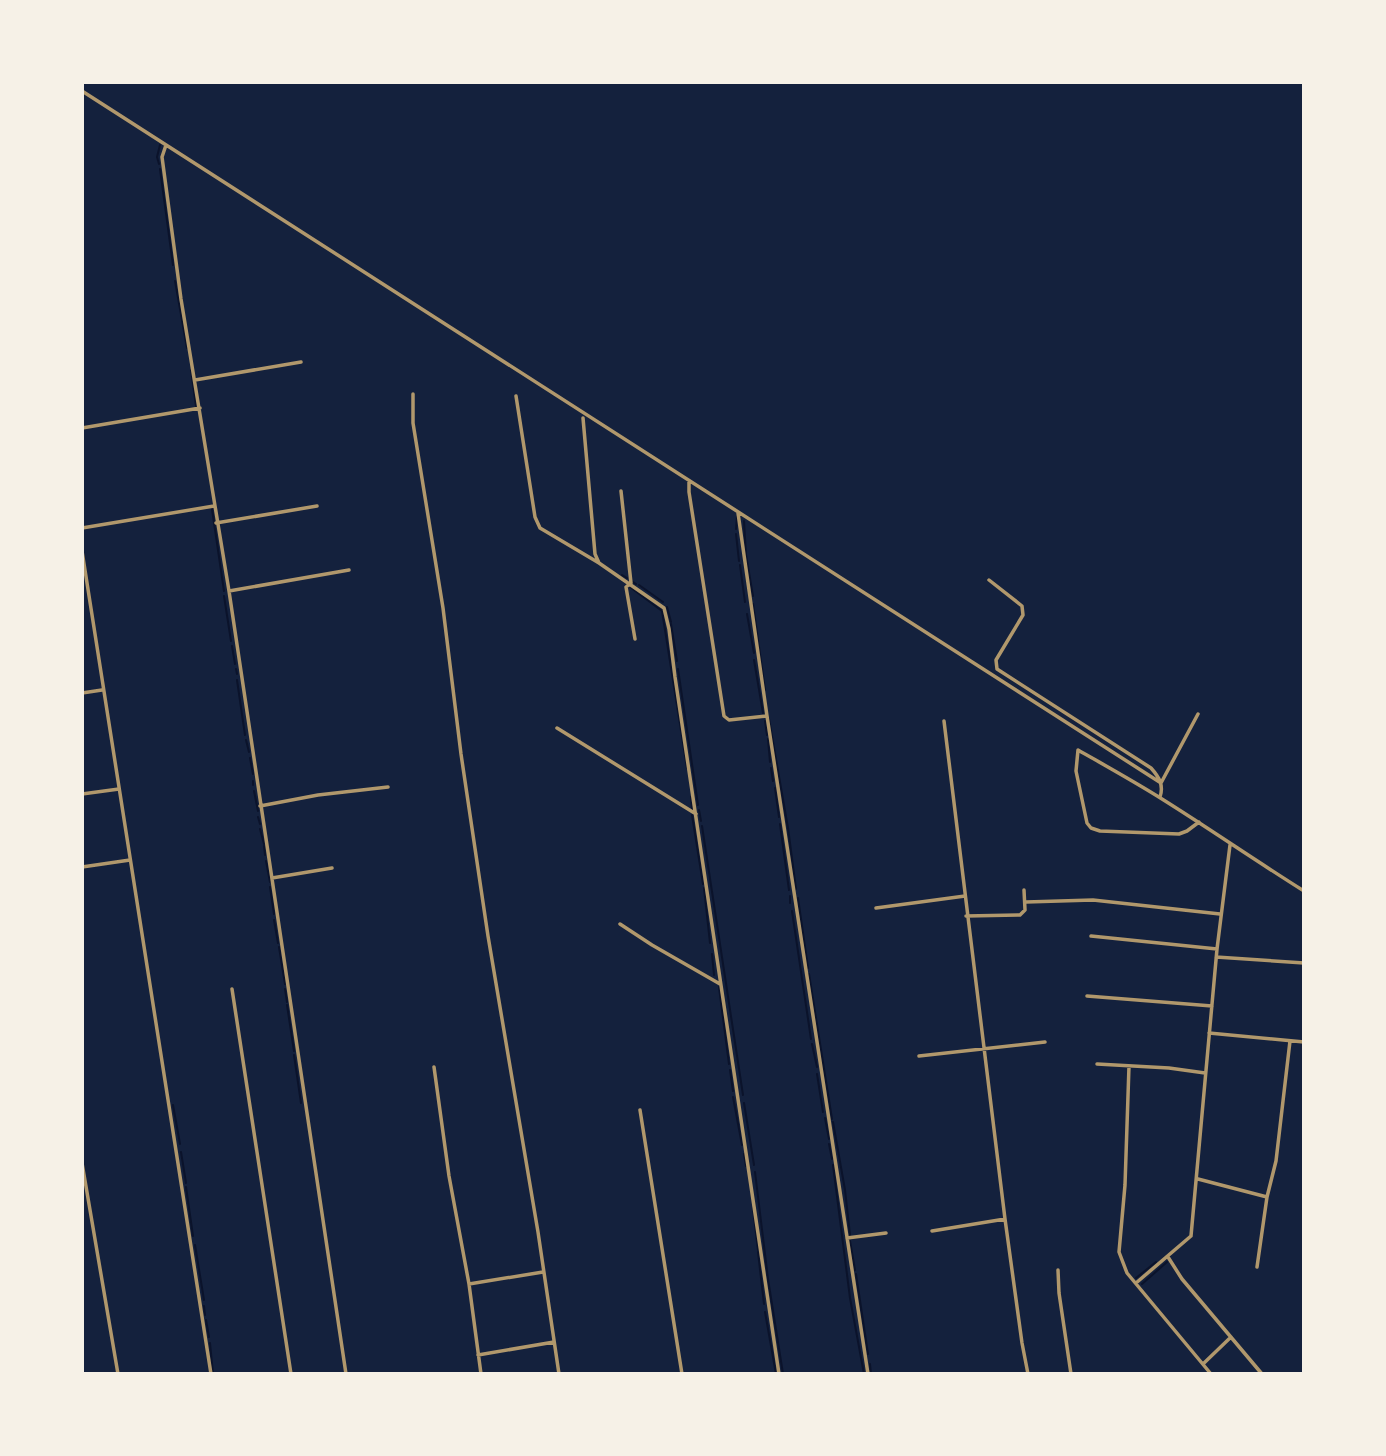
<svg xmlns="http://www.w3.org/2000/svg" width="1386" height="1456" font-family="Lato,sans-serif">
<rect width="100%" height="100%" fill="#14213d"/>
<g fill="none" stroke-linecap="round" stroke-linejoin="round">
<!-- stream -->
<path stroke="#0b132b" stroke-width="2" d="M159 164 157 157 160 145
M160 169 173 265
M175 281 187 348
M191 370 196 406
M212 509 224 591
M744 521 746 555 753 596
M736 529 737 517
M736 534 739 561
M740 565 745 602
M622 575 627 578
M633 582 636 584
M639 585 663 602
M630 587 662 611 687 768
M224 596 231 641
M753 604 765 690
M667 607 671 622
M747 614 754 653
M671 624 677 661
M232 646 235 664
M754 660 763 713
M236 669 237 674
M678 669 698 805
M237 680 245 735
M769 719 788 828 796 889
M765 721 767 735
M768 739 770 762
M246 740 249 752
M250 758 253 774
M771 768 773 781
M253 781V785
M775 788 779 817
M254 791 258 811
M691 797 692 809
M699 810 701 821
M692 815 703 884
M258 817 260 824
M780 824 789 890
M702 826 743 1095
M260 829 264 844
M264 846 265 855
M266 861 270 882
M270 887 274 914
M704 888 710 943
M790 896V903
M798 898 808 968
M792 911 811 1039
M274 920 278 943
M279 947 285 984
M712 954 714 975
M809 974 832 1119
M719 987 729 1064
M285 989 287 1002
M287 1005 294 1051
M812 1044 817 1067
M294 1055 301 1103
M730 1070 733 1091
M817 1074 823 1112
M733 1097 742 1145
M744 1103 754 1165
M173 1105 180 1144
M825 1118 829 1139
M833 1122 845 1190 850 1235
M829 1144 832 1159
M181 1152 186 1183
M744 1154 746 1166
M833 1165 850 1298 864 1374
M755 1172 768 1279 783 1374
M186 1187 193 1236
M753 1208 758 1250
M850 1241 855 1270
M195 1245 204 1300
M758 1252 764 1304
M856 1274 868 1354
M1136 1278 1156 1262
M1142 1284 1167 1262
M204 1306 205 1315
M765 1312 776 1374
M206 1320 209 1337
M210 1343 213 1374
M870 1364 871 1374"/>
<!-- minor -->
<path stroke="#b1986c" stroke-width="3.5" d="M82 91C443 320 801 553 1161 783L1198 714
M166 145 162 157 181 299 229 591 346 1374
M195 380 301 362
M413 394V423L443 608 461 754 488 936 538 1232 559 1374
M516 396 535 517 540 528 599 563
M583 418 595 554 599 563 664 608 669 629 675 677 779 1374
M82 428 200 408
M689 482V492L724 716 729 720 767 716
M621 491 631 583 626 587 635 639
M738 513 767 716 868 1374
M216 523 317 506
M82 528 214 506
M82 551 211 1374
M989 580 1022 606 1023 615 996 660 997 669 1151 768C1159 777 1164 785 1160 797
M229 591 349 570
M82 693 102 690
M944 721 1005 1219 1022 1343 1028 1374
M557 728 696 814
M82 794 119 789
M260 806 318 795 388 787
M1199 822 1187 831 1179 834 1100 831 1091 828 1087 823 1076 771 1078 750C1106 766 1135 782 1162 799 1210 829 1256 861 1304 891
M82 867 130 860
M272 878 332 868
M1026 902 1093 900 1220 914
M876 908 965 896
M966 916 1020 915 1025 910 1024 890
M620 924 652 945 720 984
M1091 936 1217 949
M1216 957 1304 963
M232 989 291 1374
M1087 996 1212 1006
M1209 1033 1304 1042
M919 1056 1045 1042
M1097 1064 1169 1068 1205 1073
M1129 1066 1125 1185 1119 1252 1127 1273 1211 1374
M434 1067 449 1176 469 1284 481 1374
M640 1110 682 1374
M82 1163 118 1374
M1198 1179 1267 1197
M932 1231 1005 1219
M847 1238 886 1233
M1168 1257 1182 1279 1262 1374
M1257 1267 1267 1197 1276 1161 1290 1041
M1058 1270 1059 1293 1071 1374
M1136 1283 1191 1236 1217 949 1230 845
M469 1284 543 1272
M478 1355 554 1342
M1203 1364 1231 1337"/>
</g>
<!-- border -->
<rect width="1386" height="1456" fill="none" stroke="#f6f1e7" stroke-width="168"/>
</svg>
